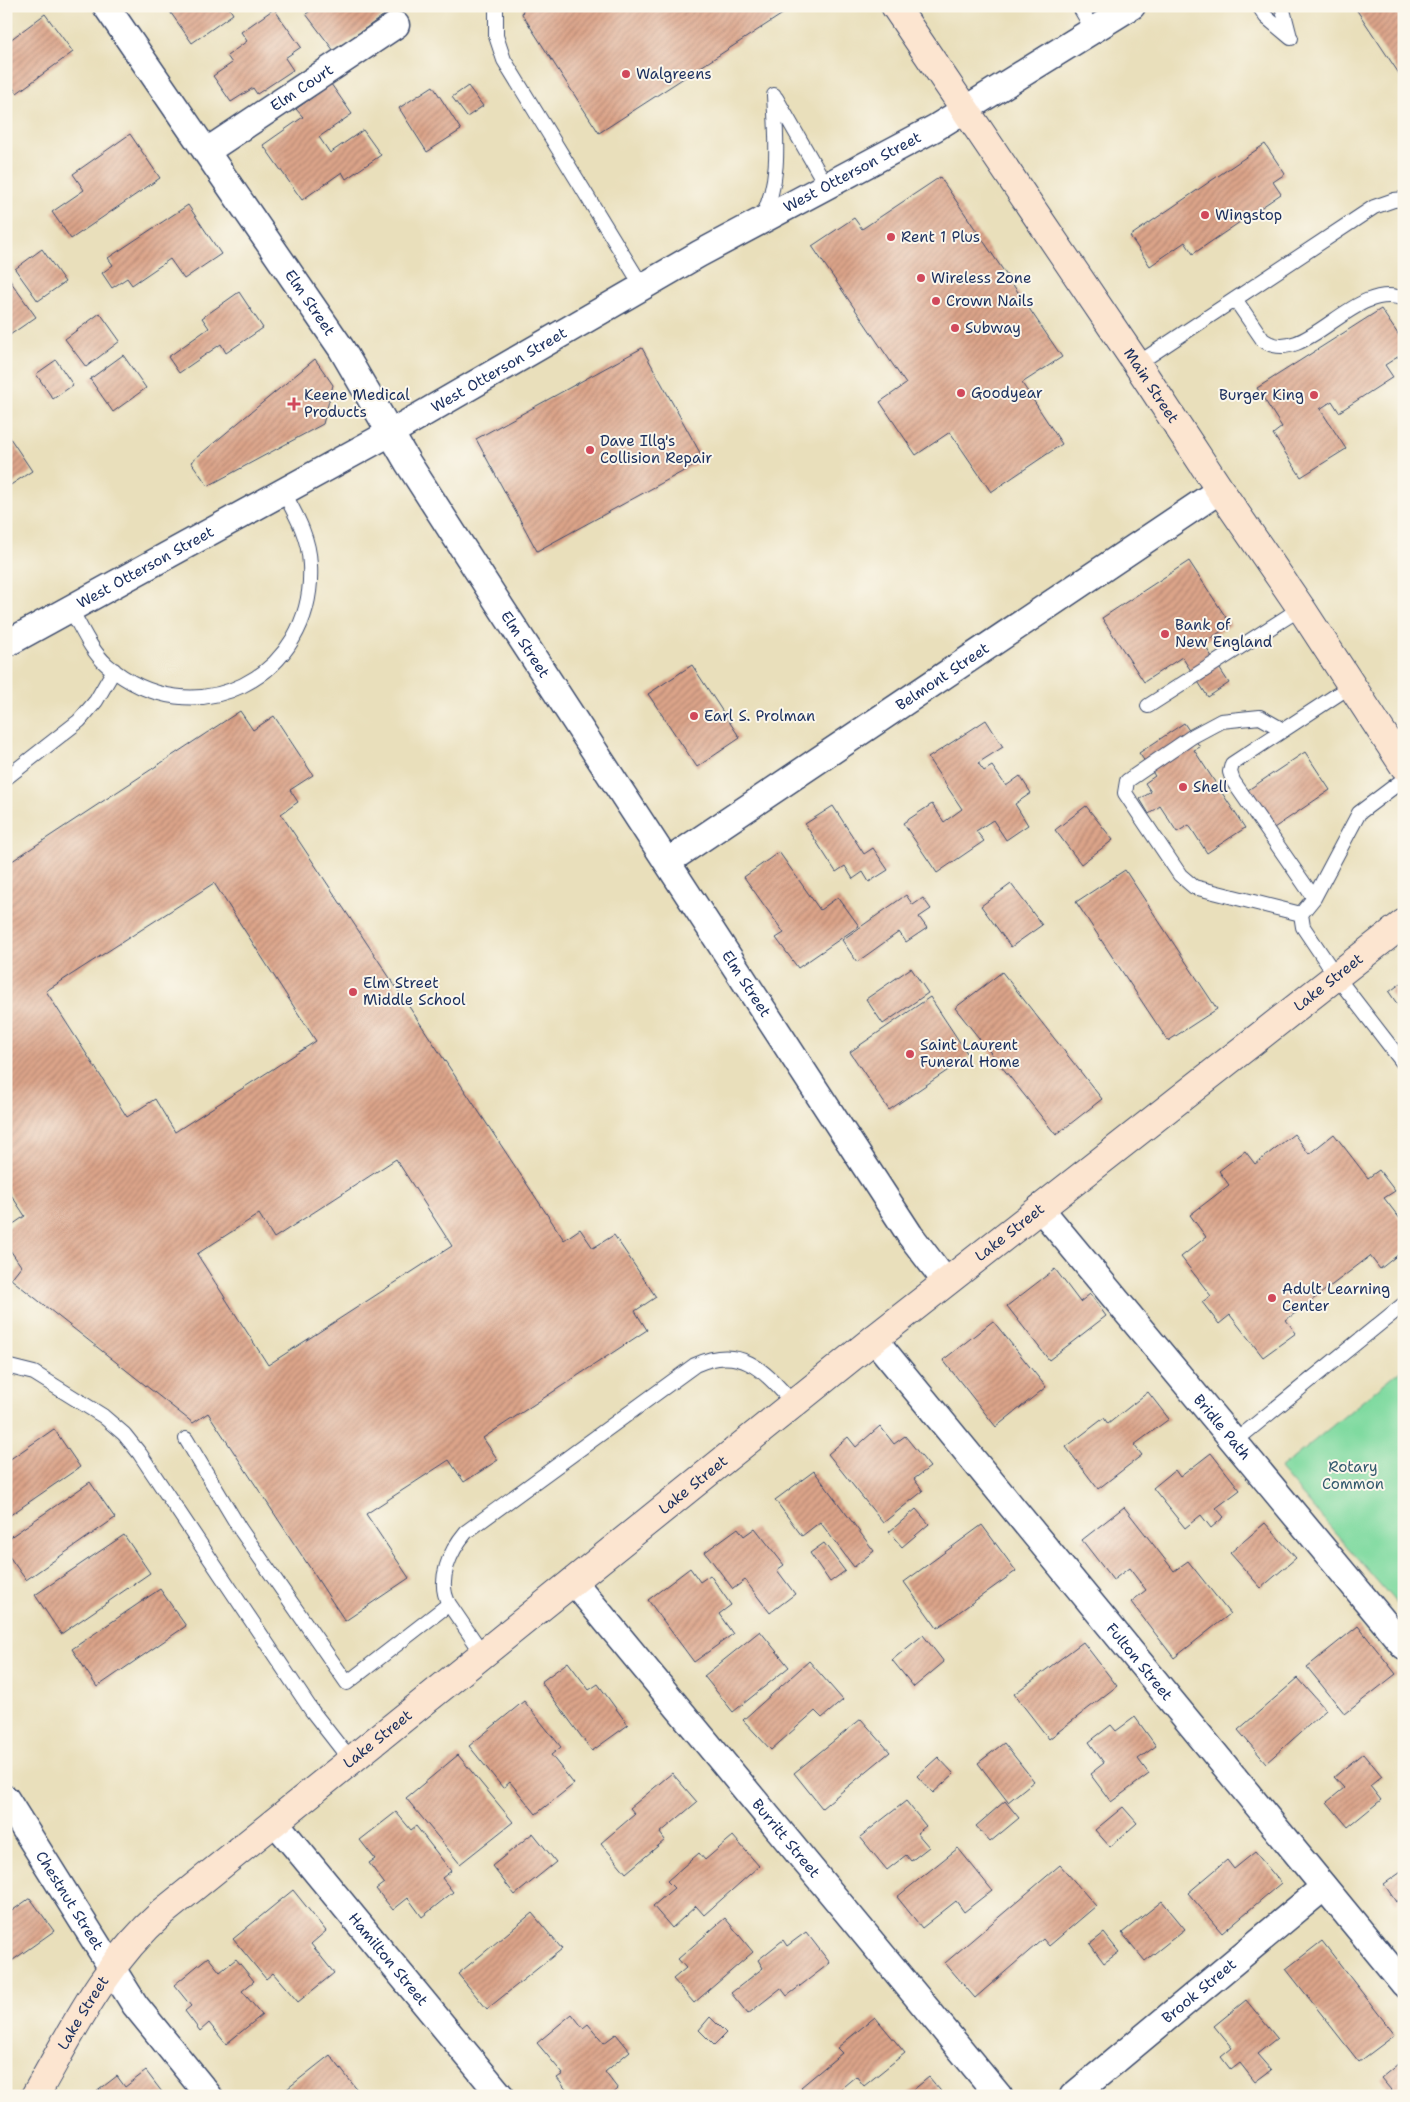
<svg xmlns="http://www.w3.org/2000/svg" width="1410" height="2102" font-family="'Shantell Sans',sans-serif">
<defs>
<pattern id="building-hatch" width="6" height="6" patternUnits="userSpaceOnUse" patternTransform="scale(1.25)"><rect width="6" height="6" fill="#dca489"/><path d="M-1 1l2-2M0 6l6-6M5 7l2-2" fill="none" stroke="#b28673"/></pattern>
</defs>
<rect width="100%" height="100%" fill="#fbf7ec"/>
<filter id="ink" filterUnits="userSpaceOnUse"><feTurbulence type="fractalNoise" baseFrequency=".02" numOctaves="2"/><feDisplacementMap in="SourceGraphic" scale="10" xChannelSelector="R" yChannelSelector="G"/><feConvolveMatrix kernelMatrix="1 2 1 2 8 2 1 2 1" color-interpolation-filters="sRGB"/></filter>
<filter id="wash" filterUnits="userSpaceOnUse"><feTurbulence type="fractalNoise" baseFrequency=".0096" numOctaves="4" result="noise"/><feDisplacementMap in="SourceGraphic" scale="20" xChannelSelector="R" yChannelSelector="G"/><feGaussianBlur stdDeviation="1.12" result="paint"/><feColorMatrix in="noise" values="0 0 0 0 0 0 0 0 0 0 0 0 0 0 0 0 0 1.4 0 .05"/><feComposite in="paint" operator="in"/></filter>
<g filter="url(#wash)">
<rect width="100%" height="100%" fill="#e9dfbb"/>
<!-- green -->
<path fill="#80daa0" stroke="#4e847f" d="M1404 1367V1612L1280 1469Z"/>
<g id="blocks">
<!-- building -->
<path fill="url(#building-hatch)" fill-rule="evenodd" d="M166 6H228L233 14 192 43Z
M317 6H389L391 10 334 51 306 14Z
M524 6H786L784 13 599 133 522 14Z
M1354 6H1404V81Z
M274 9 301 47 285 58 293 70 257 94 253 88 231 102 213 76 232 63 227 56 247 41 241 32Z
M45 14 73 52 17 93 8 81 6 83V43Z
M331 84 352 114 319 137 330 153 363 130 381 155 346 179 342 172 302 200 263 145 303 117 296 109Z
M433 86 461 130 427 152 399 108Z
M468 86 483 106 467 117 452 97Z
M130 134 160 178 71 239 52 212 84 190 73 174Z
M1265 144 1285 174 1273 182 1281 194 1193 254 1185 242 1150 266 1130 236Z
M940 177 1062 357 1022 383 1062 444 991 492 950 432 916 455 880 402 906 384 812 246 854 218 862 229Z
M188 205 221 254 184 279 170 259 132 285 127 278 112 288 102 273 113 265 108 258Z
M42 249 65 282 38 301 15 269Z
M6 275 36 317 7 337 6 336Z
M239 292 263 328 226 353 221 344 179 373 168 357 209 328 202 318Z
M1381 309 1404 343V353L1385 365 1393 377 1339 412 1332 401 1320 409 1346 449 1301 477 1273 434 1282 427 1257 388Z
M100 313 120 341 86 367 65 339Z
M642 348 704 460 537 551 476 439Z
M123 355 146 388 113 412 90 379Z
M315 359 333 385 323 424 208 486 191 462Z
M56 360 73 385 53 399 36 374Z
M8 435 32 471 6 488V436Z
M1189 561 1231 625 1203 643 1229 683 1208 697 1182 657 1144 682 1102 618Z
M692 665 740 738 697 767 648 694Z
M240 711 253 730 274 716 313 775 290 790 298 802 281 814 564 1240 580 1229 593 1248 614 1235 656 1297 635 1311 647 1330 483 1438 498 1460 464 1482 449 1460 366 1514 409 1578 345 1621 208 1413 193 1423 11 1279 21 1266 6 1244V1229L25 1216 6 1187V865ZM214 883 316 1041 175 1132 155 1099 127 1117 46 991ZM396 1159 452 1246 268 1365 197 1254 259 1214 274 1238Z
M986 720 1003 747 978 763 984 771 992 766 1006 786 1020 776 1031 793 1015 804 1028 825 1006 840 993 820 976 831 984 841 937 873 903 823 932 804 944 822 962 809 928 758Z
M1184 723 1200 747 1194 750 1245 828 1207 853 1189 825 1177 832 1160 806 1149 814 1140 799 1151 792 1145 783 1155 776 1139 753Z
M1305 752 1330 790 1271 830 1245 792Z
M833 806 864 854 873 848 888 870 869 882 863 872 853 879 845 866 836 872 805 824Z
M1086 806 1113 840 1081 864 1055 830Z
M779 852 820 910 838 897 859 926 798 968 776 938 784 933 744 877Z
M1125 870 1217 1009 1168 1041 1076 902Z
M1011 884 1042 925 1011 947 981 906Z
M906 895 913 905 923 898 931 909 919 917 927 928 906 942 899 932 857 962 842 940Z
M911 968 928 993 883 1024 866 999Z
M1002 972 1102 1099 1056 1135 955 1008Z
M1404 981V1014L1389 992Z
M930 997 969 1056 889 1110 850 1052Z
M1294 1134 1309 1154 1334 1134 1368 1178 1379 1170 1395 1191 1384 1198 1404 1224V1250L1380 1269 1370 1256 1286 1320 1296 1333 1263 1357 1230 1315 1219 1324 1202 1302 1211 1296 1181 1257 1206 1237 1190 1215 1229 1185 1219 1171 1245 1151 1255 1164Z
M1055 1269 1080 1302 1090 1294 1106 1316 1049 1360 1007 1306Z
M993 1321 1046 1387 996 1427 943 1360Z
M1148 1392 1169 1419 1134 1445 1142 1455 1098 1489 1066 1447 1104 1418 1108 1424Z
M880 1426 894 1444 905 1436 930 1467 914 1479 923 1491 883 1523 828 1454 848 1437 856 1447Z
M54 1429 80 1467 6 1518V1462Z
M1211 1453 1240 1490 1216 1508 1224 1517 1211 1528 1201 1515 1185 1528 1153 1488 1175 1470 1180 1477Z
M814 1471 874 1551 854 1567 820 1522 802 1536 775 1500Z
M90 1482 115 1518 26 1580 6 1552V1540Z
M1124 1507 1174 1571 1188 1561 1230 1614 1174 1658 1131 1602 1146 1590 1129 1568 1113 1580 1082 1540Z
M916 1509 929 1524 902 1547 889 1532Z
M1265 1523 1296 1558 1261 1588 1230 1553Z
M982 1525 1016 1571 937 1628 904 1582Z
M738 1528 744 1536 755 1528 784 1565 777 1570 795 1594 770 1613 745 1580 733 1589 705 1552Z
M124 1535 150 1573 61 1634 35 1595Z
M824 1543 845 1571 830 1582 810 1553Z
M690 1568 700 1582 710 1575 731 1605 719 1614 733 1634 694 1662 648 1600Z
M160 1589 186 1626 97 1687 72 1649Z
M1358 1626 1396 1674 1345 1714 1307 1667Z
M760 1631 789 1667 733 1712 704 1676Z
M923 1635 944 1662 914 1687 892 1660Z
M1083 1642 1117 1686 1049 1739 1014 1694Z
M809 1661 843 1700 822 1718 815 1711 771 1750 743 1720Z
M568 1662 589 1690 598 1684 628 1725 592 1751 541 1682Z
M1298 1678 1326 1710 1266 1763 1238 1730Z
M524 1701 561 1747 551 1755 574 1784 536 1814 510 1782 503 1788 469 1746Z
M1135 1717 1156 1746 1138 1759 1149 1774 1111 1802 1090 1774 1104 1763 1089 1742 1111 1725 1116 1731Z
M861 1719 890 1752 822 1808 794 1773Z
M1004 1743 1034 1781 1008 1802 978 1763Z
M1363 1753 1382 1776 1370 1786 1381 1800 1348 1827 1327 1802 1344 1788 1334 1777Z
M458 1755 513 1822 460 1864 406 1798Z
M938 1757 954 1774 933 1793 917 1776Z
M672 1773 697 1802 660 1833 665 1840 626 1873 601 1843 635 1814 630 1808Z
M906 1801 926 1826 917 1833 929 1847 911 1861 906 1855 887 1870 860 1837Z
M1005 1801 1019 1818 990 1842 976 1826Z
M1123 1807 1137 1823 1110 1847 1095 1830Z
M396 1812 411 1830 416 1826 451 1871 442 1878 453 1892 422 1917 408 1898 393 1910 376 1889 384 1883 369 1863 375 1859 360 1840Z
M533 1833 556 1862 515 1895 492 1866Z
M733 1836 759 1866 704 1915 696 1906 672 1928 653 1906 674 1888 667 1881 699 1853 705 1860Z
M958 1848 992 1890 964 1912 956 1901 922 1928 897 1897Z
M1255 1852 1281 1883 1222 1933 1188 1893 1227 1860 1234 1869Z
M1060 1865 1096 1906 1049 1946 1043 1939 975 1998 945 1963Z
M1404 1870V1897L1396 1902 1384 1884Z
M293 1890 326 1931 311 1944 334 1973 298 2002 273 1973 266 1979 233 1939Z
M30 1898 54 1931 6 1965V1915Z
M1162 1901 1185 1929 1145 1961 1122 1933Z
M532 1913 562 1949 487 2009 458 1974Z
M725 1918 753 1952 694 2003 673 1979 686 1968 678 1959Z
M806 1932 830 1963 787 1996 781 1988 748 2014 731 1993 763 1968 758 1960 783 1940 787 1946Z
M1104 1933 1119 1952 1104 1963 1090 1944Z
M1322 1941 1395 2035 1359 2062 1286 1969Z
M208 1957 220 1972 236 1959 254 1981 242 1991 262 2015 226 2044 209 2023 200 2031 185 2011 191 2006 174 1985Z
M1246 2000 1277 2038 1257 2054 1271 2070 1255 2082 1240 2063 1231 2070 1221 2057 1232 2048 1214 2026Z
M572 2014 583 2028 588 2024 604 2043 616 2034 630 2051 605 2072 618 2089 610 2096H584L581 2093 578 2096H571L557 2078 563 2074 537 2043Z
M710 2017 726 2033 714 2045 699 2030Z
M875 2017 905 2053 864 2086 856 2076 832 2096H809L801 2087 842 2053 837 2048Z
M330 2055 362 2096H278Z
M1404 2059V2096H1396L1381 2078Z
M146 2071 165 2096H91L117 2076 125 2087Z
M929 2077 945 2096H906Z"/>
</g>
</g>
<g filter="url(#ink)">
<use href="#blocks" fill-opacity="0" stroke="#3a496c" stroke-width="1"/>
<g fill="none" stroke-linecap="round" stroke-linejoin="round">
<defs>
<path id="lane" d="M496 6V36L504 60 642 286
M1079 6 1093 30
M1259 6 1266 17 1291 38
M1282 6 1290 37
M776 98 827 187
M761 219C782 181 776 136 774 95
M1235 299 1263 340C1305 370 1354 278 1404 299
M1137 364 1374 207 1394 200 1404 199
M70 608C81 627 91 651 107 665 193 739 316 678 310 565 309 537 296 515 283 491
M1352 685 1232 764 1230 772 1233 781 1314 898 1301 914 1303 927 1336 976 1404 1064
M1148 706 1301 608
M1283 730 1260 717 1221 721 1193 736 1127 781 1125 793 1180 875 1194 887 1301 914
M6 778 79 721 96 701 114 670
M1314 898 1359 813 1404 779
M6 1366 34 1373 103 1416 124 1434 140 1454 312 1711 351 1761
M186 1439 240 1529 347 1683 449 1604 483 1654
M1234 1442 1404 1304
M449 1604C436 1581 450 1551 466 1532L695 1365C742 1343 765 1372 794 1404"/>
<g id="street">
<path id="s1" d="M106 6 341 348 408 463 502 609 910 1235 946 1282"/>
<path id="s2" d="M207 151 396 25"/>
<path id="s3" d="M6 644 390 433 699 254 935 128 1132 6"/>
<path id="s4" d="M667 862 1220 490"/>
<path id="s5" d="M1040 1208 1404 1646"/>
<path id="s6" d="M874 1339 1404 1984"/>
<path id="s7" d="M573 1581 999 2096"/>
<path id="s8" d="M6 1799 135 2005 209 2096"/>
<path id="s9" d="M275 1822 501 2096"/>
<path id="s10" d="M1073 2096 1324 1887"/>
</g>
<g id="secondary">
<path id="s11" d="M895 6 1137 364 1220 490 1301 608 1404 766"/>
<path id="s12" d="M35 2096C74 2028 104 1964 163 1912L874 1339 1404 923"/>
</g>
</defs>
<!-- lane casing -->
<use href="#lane" stroke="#3a496c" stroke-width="16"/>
<!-- street casing -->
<use href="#street" stroke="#3a496c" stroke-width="29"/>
<!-- secondary casing -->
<use href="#secondary" stroke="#3a496c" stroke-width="30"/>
<!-- lane -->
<use href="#lane" stroke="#fff" stroke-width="14"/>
<!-- street -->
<use href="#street" stroke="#fff" stroke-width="26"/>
<!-- secondary -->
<use href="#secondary" stroke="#fce5d0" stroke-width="28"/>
</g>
</g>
<!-- markers -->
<g fill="#d1495b" stroke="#fbf7ec" stroke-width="2">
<circle cx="626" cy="74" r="5"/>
<circle cx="1205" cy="215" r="5"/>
<circle cx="891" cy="237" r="5"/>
<circle cx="921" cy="278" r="5"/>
<circle cx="936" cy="301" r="5"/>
<circle cx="955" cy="328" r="5"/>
<circle cx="961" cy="393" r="5"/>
<circle cx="1314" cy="395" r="5"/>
<path d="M291.5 396.5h5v5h5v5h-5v5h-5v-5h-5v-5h5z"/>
<circle cx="590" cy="450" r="5"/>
<circle cx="1165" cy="634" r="5"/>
<circle cx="694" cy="716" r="5"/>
<circle cx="1183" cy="787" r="5"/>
<circle cx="353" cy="992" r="5"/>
<circle cx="910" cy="1054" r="5"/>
<circle cx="1272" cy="1298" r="5"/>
</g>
<g text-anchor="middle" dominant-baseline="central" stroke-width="4" stroke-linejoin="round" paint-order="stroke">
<!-- poi labels -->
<g font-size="15" fill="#1b2f5e" stroke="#fbf7ec" text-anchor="start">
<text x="636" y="74">Walgreens</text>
<text x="1215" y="215">Wingstop</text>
<text x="901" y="237">Rent 1 Plus</text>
<text x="931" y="278">Wireless Zone</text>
<text x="946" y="301">Crown Nails</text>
<text x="965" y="328">Subway</text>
<text x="971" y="393">Goodyear</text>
<text x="304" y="395">Keene Medical<tspan x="304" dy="17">Products</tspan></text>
<text x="1304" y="395" text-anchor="end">Burger King</text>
<text x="600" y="441">Dave Illg's<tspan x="600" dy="17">Collision Repair</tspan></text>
<text x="1175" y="625">Bank of<tspan x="1175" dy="17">New England</tspan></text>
<text x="704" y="716">Earl S. Prolman</text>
<text x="1193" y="787">Shell</text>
<text x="363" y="983">Elm Street<tspan x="363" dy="17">Middle School</tspan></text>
<text x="920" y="1045">Saint Laurent<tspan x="920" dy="17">Funeral Home</tspan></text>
<text x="1282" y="1289">Adult Learning<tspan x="1282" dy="17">Center</tspan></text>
</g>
<!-- street labels -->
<g font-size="15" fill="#1b2f5e" stroke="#fbf7ec">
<text stroke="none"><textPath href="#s2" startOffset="114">Elm Court</textPath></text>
<text stroke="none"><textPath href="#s3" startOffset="969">West Otterson Street</textPath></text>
<text stroke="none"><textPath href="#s1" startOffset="360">Elm Street</textPath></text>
<text stroke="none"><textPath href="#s3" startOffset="564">West Otterson Street</textPath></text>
<text stroke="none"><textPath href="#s11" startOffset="458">Main Street</textPath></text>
<text stroke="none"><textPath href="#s3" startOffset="159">West Otterson Street</textPath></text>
<text stroke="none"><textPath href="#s1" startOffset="764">Elm Street</textPath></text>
<text stroke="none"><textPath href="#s4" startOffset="332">Belmont Street</textPath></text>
<text stroke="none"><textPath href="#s12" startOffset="1716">Lake Street</textPath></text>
<text stroke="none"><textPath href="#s1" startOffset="1169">Elm Street</textPath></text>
<text stroke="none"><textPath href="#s12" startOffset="1311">Lake Street</textPath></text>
<text stroke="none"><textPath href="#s5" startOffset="285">Bridle Path</textPath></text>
<text stroke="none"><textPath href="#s12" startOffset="906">Lake Street</textPath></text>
<text stroke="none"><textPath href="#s6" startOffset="418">Fulton Street</textPath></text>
<text stroke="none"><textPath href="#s12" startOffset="501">Lake Street</textPath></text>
<text stroke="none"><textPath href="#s7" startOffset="334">Burritt Street</textPath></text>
<text stroke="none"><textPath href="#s8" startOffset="120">Chestnut Street</textPath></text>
<text stroke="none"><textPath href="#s9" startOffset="178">Hamilton Street</textPath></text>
<text stroke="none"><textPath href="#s10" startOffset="164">Brook Street</textPath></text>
<text stroke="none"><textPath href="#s12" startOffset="96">Lake Street</textPath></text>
</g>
<!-- park labels -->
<g font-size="15" fill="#345a6e" stroke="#fbf7ec">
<text x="1353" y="1467">Rotary<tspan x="1353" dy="17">Common</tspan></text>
</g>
</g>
<!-- margin -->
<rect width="1410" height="2102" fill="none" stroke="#fbf7ec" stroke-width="25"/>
</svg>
